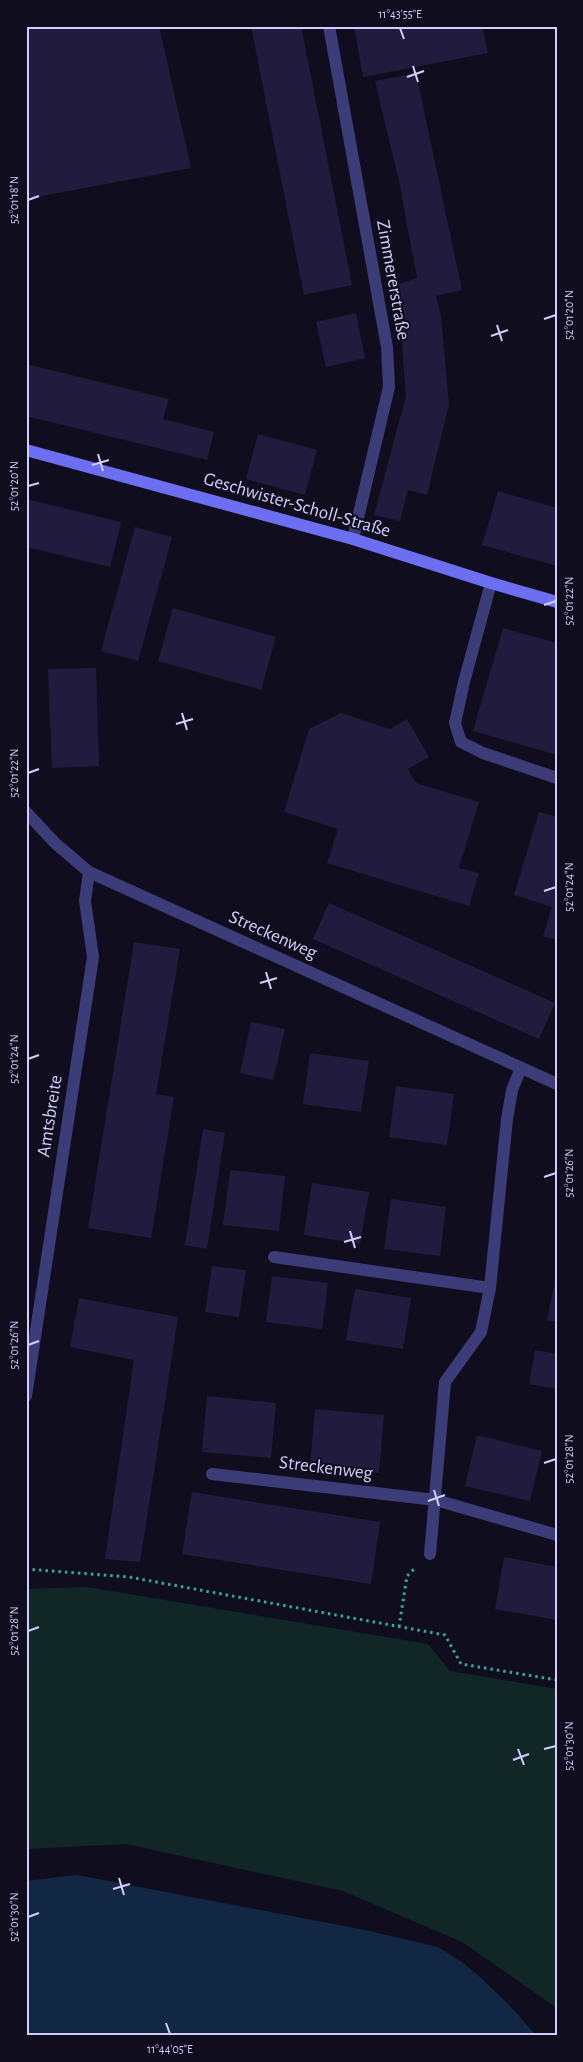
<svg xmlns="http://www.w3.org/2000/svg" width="583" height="2062" font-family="'Alegreya Sans',sans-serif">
<rect width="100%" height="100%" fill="#100e1e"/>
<!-- green -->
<path fill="#112725" d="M87 1587 428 1644 450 1671 557 1689V2008L462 1942 343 1891 126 1844 26 1849V1589Z"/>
<!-- water -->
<path fill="#112743" d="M77 1875 365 1930 438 1947 462 1962 480 1977 507 2003 537 2036H26V1881Z"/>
<!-- building -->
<path fill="#211b3d" d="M26 26H159L191 168 26 199Z
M251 26H301L352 285 304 295Z
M354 26H482L488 53 363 77Z
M416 73 462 290 436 296 441 316 449 405 427 495 408 490 400 521 374 515 406 396 399 304 394 286 417 278 399 181 375 81Z
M356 313 365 358 326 367 316 322Z
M26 364 169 399 163 419 214 432 207 460 26 416Z
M258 434 317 450 305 495 246 479Z
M498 491 557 508V566L482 545Z
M26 499 121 522 110 567 26 547Z
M135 527 172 537 138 661 101 651Z
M173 608 276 637 261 690 158 661Z
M503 628 557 643V755L473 731Z
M96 668 99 766 52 768 48 669Z
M341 713 390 729 407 719 429 757 408 769 416 783 479 802 459 868 479 873 469 906 327 863 338 829 284 812 309 729Z
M539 812 557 817V940L543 936 552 907 514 895Z
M329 903 555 1003 539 1039 313 939Z
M134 942 180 949 156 1094 174 1097 151 1238 88 1228Z
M251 1022 285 1029 273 1080 240 1073Z
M310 1053 369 1061 361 1112 303 1104Z
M396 1086 454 1094 447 1145 389 1137Z
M203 1129 225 1133 207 1249 185 1245Z
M230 1170 285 1176 279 1231 223 1225Z
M312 1183 369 1192 360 1244 304 1235Z
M391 1199 446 1207 440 1256 384 1249Z
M212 1266 246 1270 239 1317 205 1312Z
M556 1275H557V1322L547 1320Z
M272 1276 328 1283 322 1329 266 1322Z
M355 1289 411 1298 403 1349 346 1340Z
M79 1298 178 1317 140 1562 105 1559 134 1360 70 1347Z
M535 1350 557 1354V1389L529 1384Z
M207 1396 276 1403 271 1458 202 1452Z
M315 1409 384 1415 379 1473 310 1467Z
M477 1435 542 1451 530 1501 465 1486Z
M192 1492 380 1522 371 1584 182 1554Z
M504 1557 557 1567V1620L495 1609Z"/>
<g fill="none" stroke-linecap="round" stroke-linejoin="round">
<!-- path -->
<path stroke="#37a79b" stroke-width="3" stroke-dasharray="2.5 4" stroke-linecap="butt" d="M26 1569 129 1577 445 1635 461 1664 557 1680
M399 1627 407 1576 414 1569"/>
<!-- lane -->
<path stroke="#3c3c79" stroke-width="12" d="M491 583 464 682 455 723 461 742 483 753 557 778
M274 1257 490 1288
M212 1474 436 1500 557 1535"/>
<!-- street -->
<path stroke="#3c3c79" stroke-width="12" d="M329 26 387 347 389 387 353 539
M26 812 55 843 89 872 557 1084
M26 1396 93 957 85 901 89 872
M430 1554 445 1382 481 1332 490 1288 507 1119 512 1090 521 1068"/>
<!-- secondary -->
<path stroke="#6d6ff3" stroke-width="12" d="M26 450 353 539 491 583 557 602"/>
</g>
<!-- ticks -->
<path fill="none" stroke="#d1cefb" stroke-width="2" d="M400 28 404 39M413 66 418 82M407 77 424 71M28 200 39 196M544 319 556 315M497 325 502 341M491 336 508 330M98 454 103 471M92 465 109 460M28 486 39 483M544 605 556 601M182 713 187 730M176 724 193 719M28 773 39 769M544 891 556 887M266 972 271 989M260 983 277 978M28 1059 39 1055M544 1177 556 1173M350 1231 355 1248M344 1242 361 1237M28 1345 39 1341M544 1463 556 1459M434 1490 439 1506M428 1501 445 1495M28 1631 39 1627M518 1749 524 1765M544 1749 556 1746M513 1760 529 1754M119 1878 124 1895M113 1889 130 1884M28 1917 39 1913M166 2023 170 2034"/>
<g text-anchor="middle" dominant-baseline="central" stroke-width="4" stroke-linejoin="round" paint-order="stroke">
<!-- street labels -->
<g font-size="19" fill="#d1cefb" stroke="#100e1e">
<text transform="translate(393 280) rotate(80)">Zimmererstraße</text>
<text transform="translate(297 505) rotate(16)">Geschwister-Scholl-Straße</text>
<text transform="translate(273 935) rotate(24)">Streckenweg</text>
<text transform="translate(50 1116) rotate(-81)">Amtsbreite</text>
<text transform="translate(326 1468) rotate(7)">Streckenweg</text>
</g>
</g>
<!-- border -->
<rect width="583" height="2062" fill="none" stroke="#100e1e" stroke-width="55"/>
<rect x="28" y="28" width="528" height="2006" fill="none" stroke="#d1cefb" stroke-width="2"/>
<g font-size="12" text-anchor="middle" fill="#d1cefb">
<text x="400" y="18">11°43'55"E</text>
<text transform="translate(14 200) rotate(-90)" y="4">52°01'18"N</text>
<text transform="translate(569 315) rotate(-90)" y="4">52°01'20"N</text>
<text transform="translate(14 486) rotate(-90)" y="4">52°01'20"N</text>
<text transform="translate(569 601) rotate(-90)" y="4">52°01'22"N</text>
<text transform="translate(14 773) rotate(-90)" y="4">52°01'22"N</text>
<text transform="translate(569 887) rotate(-90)" y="4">52°01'24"N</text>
<text transform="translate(14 1059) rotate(-90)" y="4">52°01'24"N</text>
<text transform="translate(569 1173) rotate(-90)" y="4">52°01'26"N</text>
<text transform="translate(14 1345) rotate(-90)" y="4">52°01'26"N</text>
<text transform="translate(569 1459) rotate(-90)" y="4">52°01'28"N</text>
<text transform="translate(14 1631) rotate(-90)" y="4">52°01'28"N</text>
<text transform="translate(569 1746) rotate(-90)" y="4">52°01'30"N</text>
<text transform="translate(14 1917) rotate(-90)" y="4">52°01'30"N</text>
<text x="170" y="2053">11°44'05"E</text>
</g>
</svg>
